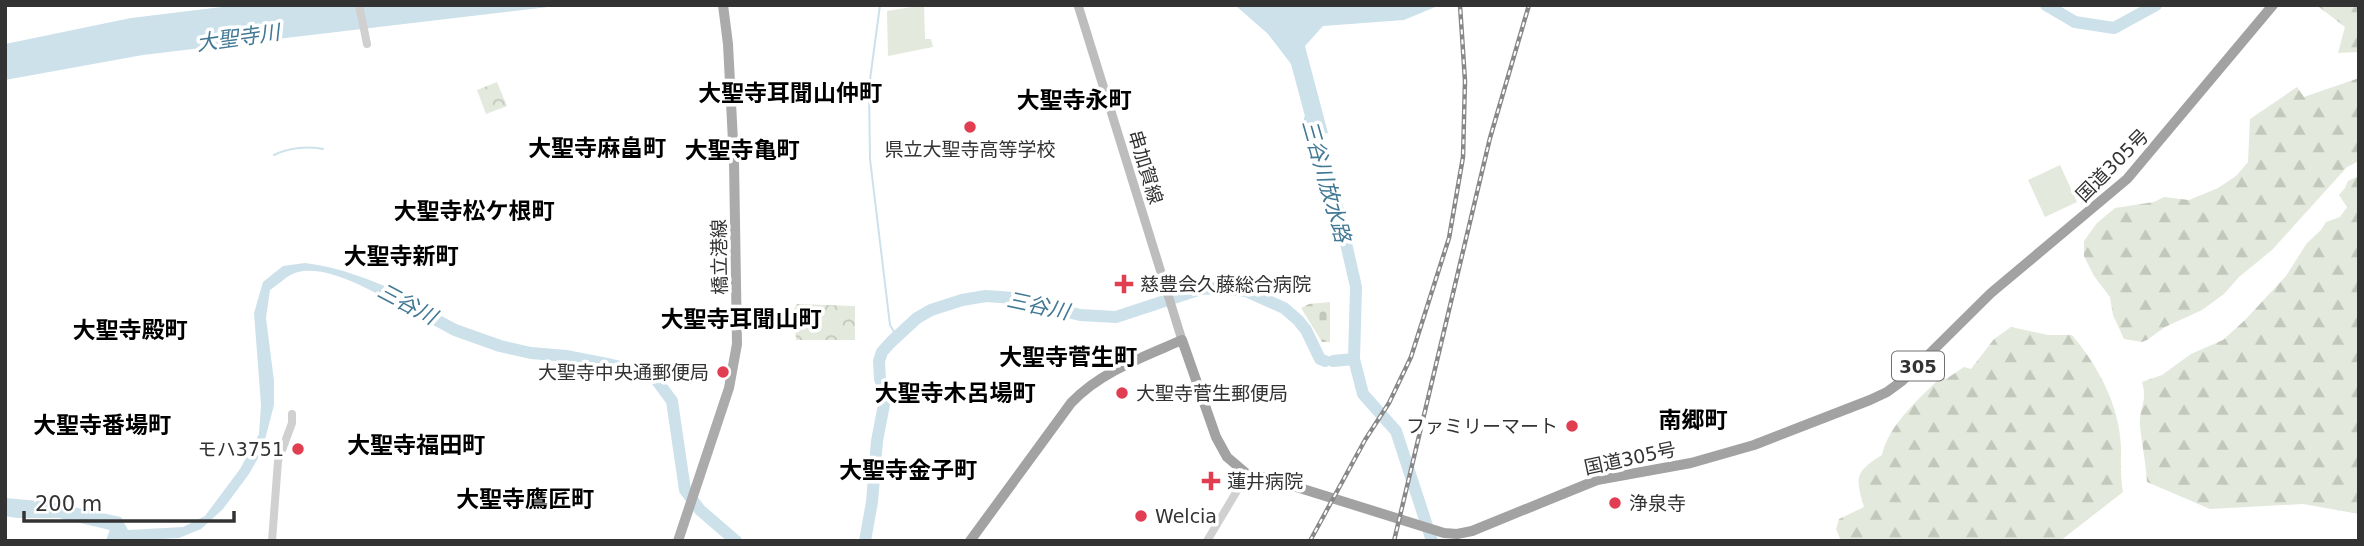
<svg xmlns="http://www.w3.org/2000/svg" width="2364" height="546" font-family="'DejaVu Sans','Noto Sans JP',sans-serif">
<defs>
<pattern id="forest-firs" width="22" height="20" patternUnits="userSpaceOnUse" patternTransform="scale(1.75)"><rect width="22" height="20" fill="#e3e9dc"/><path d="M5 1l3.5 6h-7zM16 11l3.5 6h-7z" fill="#c3c8bd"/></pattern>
<pattern id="cemetery-stones" width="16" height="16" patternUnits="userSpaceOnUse" patternTransform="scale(1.75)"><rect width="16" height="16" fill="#e3e9dc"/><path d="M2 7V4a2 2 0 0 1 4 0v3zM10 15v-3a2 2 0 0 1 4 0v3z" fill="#c3c8bd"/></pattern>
<pattern id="park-crowns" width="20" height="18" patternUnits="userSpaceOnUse" patternTransform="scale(1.75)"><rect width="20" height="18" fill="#e3e9dc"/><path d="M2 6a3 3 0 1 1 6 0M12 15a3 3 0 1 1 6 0" fill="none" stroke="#c3c8bd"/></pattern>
</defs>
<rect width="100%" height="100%" fill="#fff"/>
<!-- forest -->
<path fill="url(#forest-firs)" d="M2322 5H2359V52L2338 53 2345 27 2319 7Z
M2359 78V161L2347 167 2272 250 2239 277 2224 294 2202 310 2165 327 2147 340 2142 342 2124 339 2113 315 2110 297 2094 276 2084 256V241L2097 223 2115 208 2154 202 2164 197 2189 200 2218 188 2236 176 2248 162 2250 119 2297 87 2304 97Z
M2359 176V514L2303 504 2210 509 2147 482C2146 463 2142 445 2140 426 2139 406 2148 403 2142 382L2162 375 2191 354 2223 340 2245 320 2286 276 2307 243 2321 230 2326 222 2340 217 2347 207 2339 195 2345 188 2348 181Z
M2011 327 2048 335H2072C2098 366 2120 406 2121 448 2121 465 2120 474 2123 492L2060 541H1841L1836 529 1839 519 1864 507C1855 477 1855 472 1882 455 1889 424 1920 398 1942 376L1946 379 1964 367 1971 369 1994 339Z"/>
<!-- cemetery -->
<path fill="url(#cemetery-stones)" d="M1330 302V342H1322L1301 308 1309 304Z"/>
<!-- park -->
<path fill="url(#park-crowns)" d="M497 82 507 106 486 114 477 90Z
M797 304 855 306V340H796L794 309Z"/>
<!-- pitch -->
<path fill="#e3e9dc" d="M924 5 925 39H931L933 47 888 56 887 11Z
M2060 165 2077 202 2045 217 2028 180Z"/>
<!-- water -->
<path fill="#cde1eb" d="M238 5H565L143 55 5 80V44L131 18Z
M1235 5H1440L1404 20 1323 26 1305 46 1328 133 1310 135 1291 64 1268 34Z
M305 263C340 267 370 280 402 293V307C376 293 328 264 298 272 288 274 278 285 270 290L266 318 274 381V405L262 451 249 474 223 509 201 529 179 538 121 541 114 531 59 518H17L5 516V498L50 502 121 517 128 530 183 527 205 516 240 469 259 434 261 405 254 313 263 282 283 266Z"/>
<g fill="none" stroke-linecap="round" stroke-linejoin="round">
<!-- stream -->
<path stroke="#cde1eb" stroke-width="2" d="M880 5 869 87 870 159 890 325 897 337
M274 155C289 148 306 146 323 149"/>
<!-- river -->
<path stroke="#cde1eb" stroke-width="12" d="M2046 5 2075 22 2114 28 2156 5
M1310 119 1340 217 1356 287 1354 359 1363 394 1396 431 1432 541
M388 294 455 330 500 346 531 353 566 356 612 365 652 374 672 401 685 490 700 510 736 541
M1333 361 1354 359
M112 541 118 525
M865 541 872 502 877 441 886 394 880 379 879 361 882 352 891 342 917 318 931 310 962 300 986 296 1014 298 1080 315 1116 317 1201 289 1217 288 1246 291 1284 308 1298 320 1306 330 1320 359 1325 361"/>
<!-- tertiary -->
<path stroke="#d0d0d0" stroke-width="8" d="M359 5 367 44
M272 541 278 461 292 423V414
M1207 541 1247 474"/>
<!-- secondary -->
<path stroke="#bdbdbd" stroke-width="9" d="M1078 5 1182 340"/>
<!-- primary -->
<path stroke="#ababab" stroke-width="10" d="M678 541 729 388 737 344 734 161 728 44 723 5"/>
<!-- trunk -->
<path stroke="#a2a2a2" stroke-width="10" d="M970 541 1071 403C1100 372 1143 357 1182 340L1216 437 1227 457 1247 474 1271 479 1444 533 1457 534 1472 531 1597 480 1691 463 1754 445 1870 400 1887 392 1902 381 1991 293 2127 179 2273 5"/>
<defs>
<path id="rail" d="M1310 541 1365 440 1389 403 1411 357 1449 238 1463 157 1465 81 1460 5
M1394 541 1490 138 1529 5"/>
</defs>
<!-- rail casing -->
<use href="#rail" stroke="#888" stroke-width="4.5"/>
<!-- rail -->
<use href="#rail" stroke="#fff" stroke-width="2" stroke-dasharray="5" stroke-linecap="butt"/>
</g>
<!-- markers -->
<g fill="#e13e52" stroke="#fff" stroke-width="2.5">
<circle cx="970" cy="127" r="7"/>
<path d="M1120.5 273.5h7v7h7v7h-7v7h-7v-7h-7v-7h7z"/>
<circle cx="723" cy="372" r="7"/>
<circle cx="1122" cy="393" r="7"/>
<circle cx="1572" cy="426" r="7"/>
<circle cx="298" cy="449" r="7"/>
<path d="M1207.5 470.5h7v7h7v7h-7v7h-7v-7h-7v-7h7z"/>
<circle cx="1615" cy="503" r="7"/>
<circle cx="1141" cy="516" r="7"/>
</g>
<g text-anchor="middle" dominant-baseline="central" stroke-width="7" stroke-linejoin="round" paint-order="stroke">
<!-- shield labels -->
<rect fill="#fff" stroke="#707070" stroke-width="2" x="1892" y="351.5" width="52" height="29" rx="5"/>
<g font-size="18" font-weight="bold" fill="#333">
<text x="1918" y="366">305</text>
</g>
<!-- poi labels -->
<g font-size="19" fill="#333" stroke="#fff" text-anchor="start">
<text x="970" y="149" text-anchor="middle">県立大聖寺高等学校</text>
<text x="1140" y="284">慈豊会久藤総合病院</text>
<text x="709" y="372" text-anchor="end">大聖寺中央通郵便局</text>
<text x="1136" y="393">大聖寺菅生郵便局</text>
<text x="1558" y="426" text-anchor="end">ファミリーマート</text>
<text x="284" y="449" text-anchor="end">モハ3751</text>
<text x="1227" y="481">蓮井病院</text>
<text x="1629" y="503">浄泉寺</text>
<text x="1155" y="516">Welcia</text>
</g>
<!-- street labels -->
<g font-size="19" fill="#333" stroke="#fff">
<text transform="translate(2112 165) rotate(-45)">国道305号</text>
<text transform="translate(1146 167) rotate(73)">串加賀線</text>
<text transform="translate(719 257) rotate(-91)">橋立港線</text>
<text transform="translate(1630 458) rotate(-12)">国道305号</text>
</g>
<!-- water labels -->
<g font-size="21" font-style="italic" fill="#417894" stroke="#fff">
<text transform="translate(238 38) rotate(-8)">大聖寺川</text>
<text transform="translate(1326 181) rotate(74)">三谷川放水路</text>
<text transform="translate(407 304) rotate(28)">三谷川</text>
<text transform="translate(1038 306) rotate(12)">三谷川</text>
</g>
<!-- quarter labels -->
<g font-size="23" font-weight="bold" fill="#000" stroke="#fff">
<text x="790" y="93">大聖寺耳聞山仲町</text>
<text x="1074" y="100">大聖寺永町</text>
<text x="597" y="148">大聖寺麻畠町</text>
<text x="742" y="150">大聖寺亀町</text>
<text x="474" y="211">大聖寺松ケ根町</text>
<text x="401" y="256">大聖寺新町</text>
<text x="741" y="319">大聖寺耳聞山町</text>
<text x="130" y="330">大聖寺殿町</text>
<text x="1068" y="357">大聖寺菅生町</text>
<text x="955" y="393">大聖寺木呂場町</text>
<text x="1693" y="420">南郷町</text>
<text x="102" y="425">大聖寺番場町</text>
<text x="416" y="445">大聖寺福田町</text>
<text x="908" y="470">大聖寺金子町</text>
<text x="525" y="499">大聖寺鷹匠町</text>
</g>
</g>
<!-- border -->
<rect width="2364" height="546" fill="none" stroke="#333333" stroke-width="14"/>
<!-- scale -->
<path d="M24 511v10h210v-10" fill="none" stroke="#333333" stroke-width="3.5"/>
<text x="35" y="511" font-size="21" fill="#333333" stroke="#ffffff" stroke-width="5" paint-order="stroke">200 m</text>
</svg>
